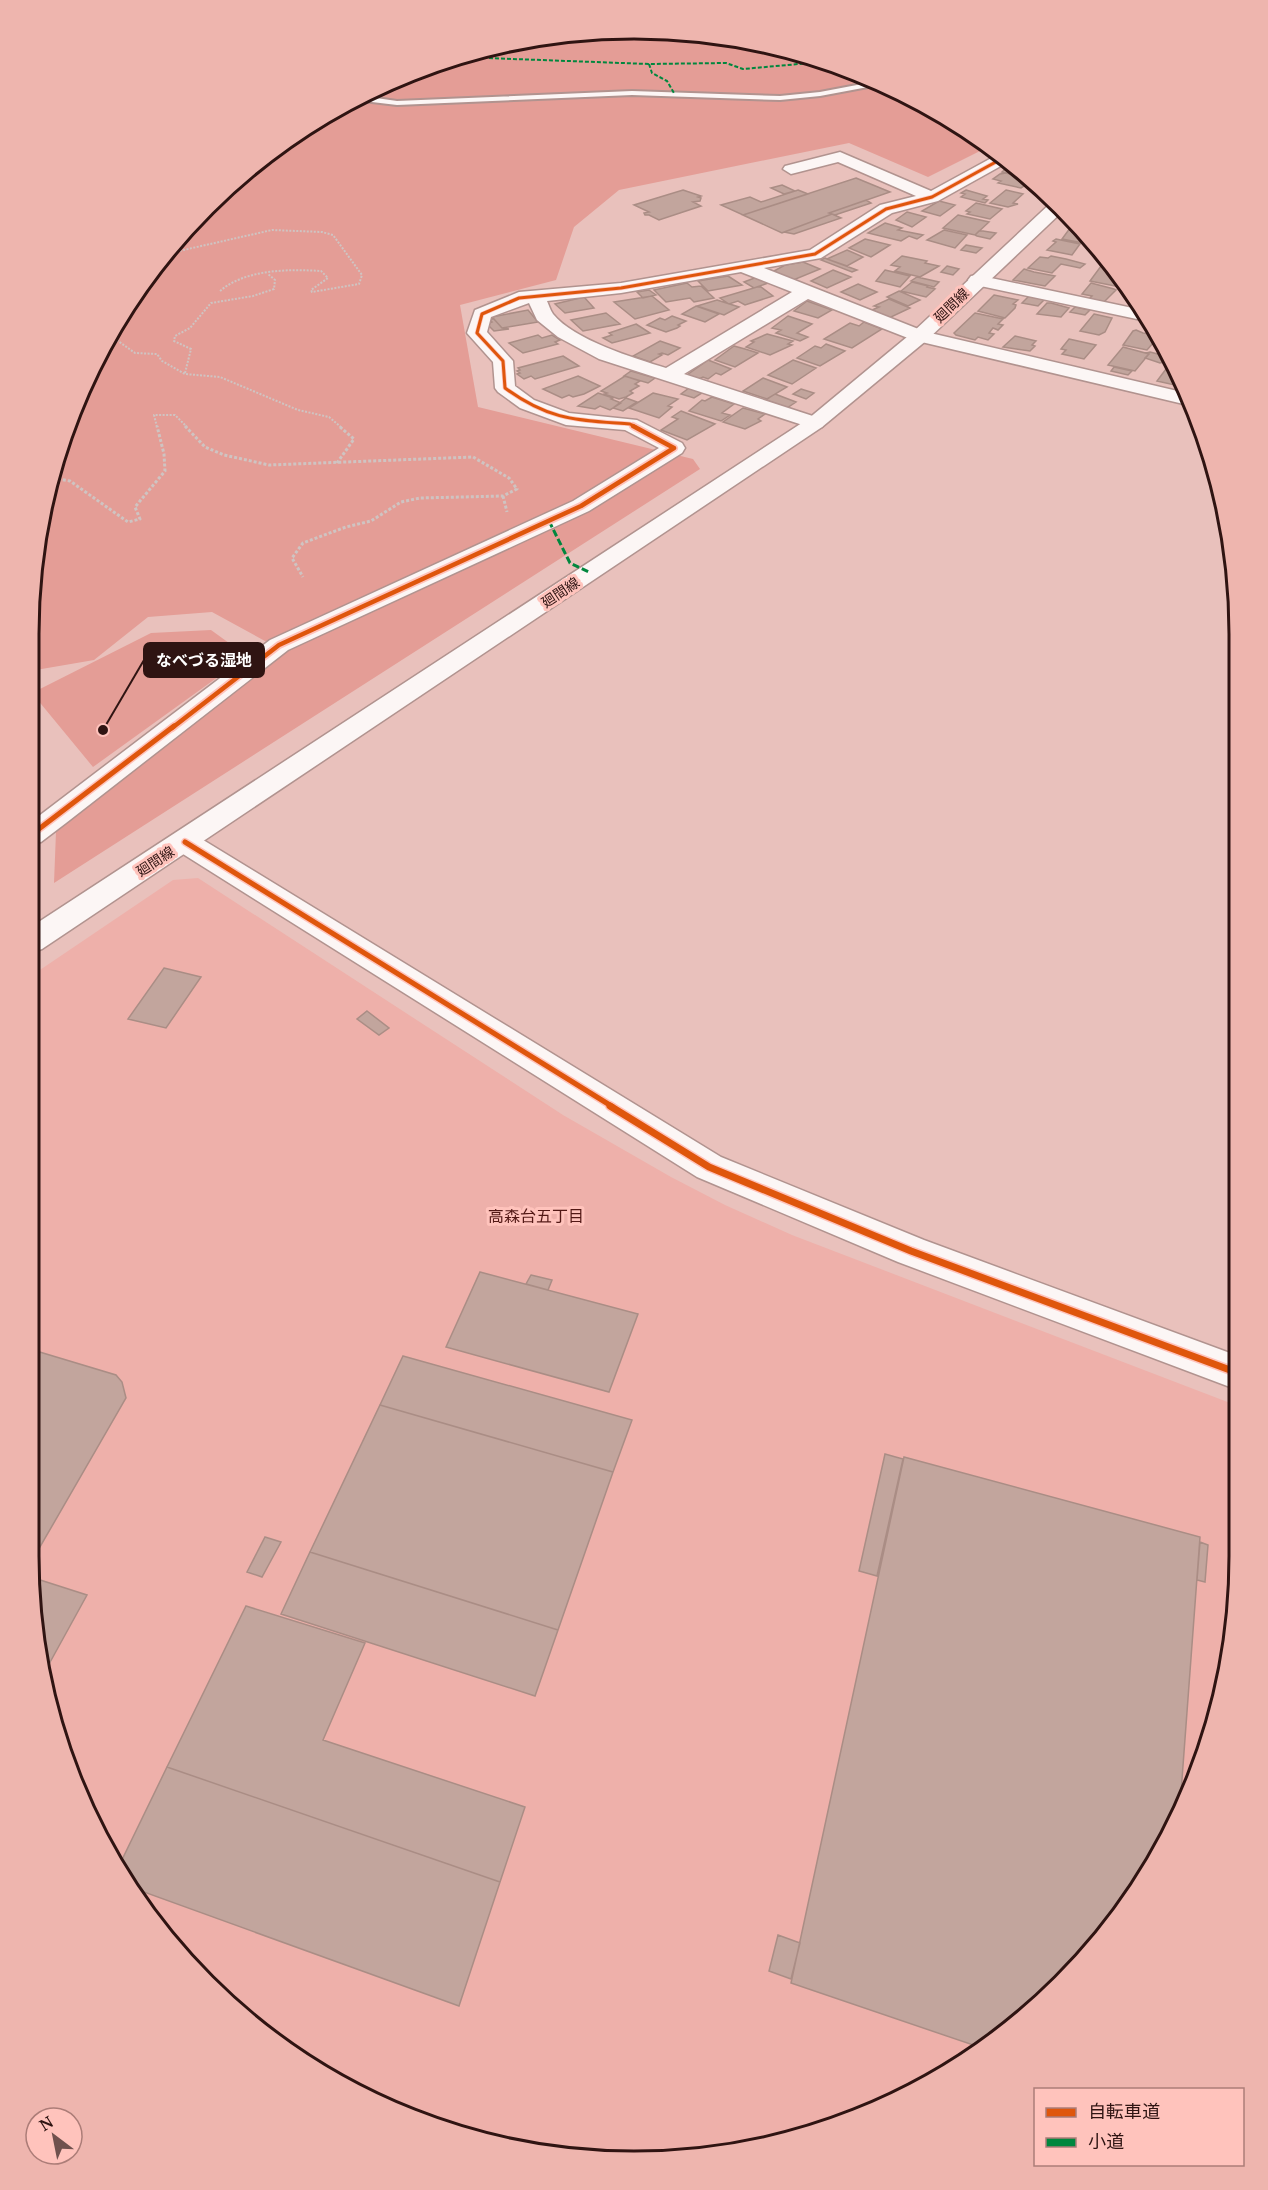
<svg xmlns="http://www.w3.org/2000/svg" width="1268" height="2190" font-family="'Noto Serif','Noto Sans JP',serif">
<rect width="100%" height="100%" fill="#e9c1bc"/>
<!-- built -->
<path fill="#eeb0aa" d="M198 878 563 1115 671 1177 725 1205 792 1235 1238 1406V1596L1207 1751 1138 1892 1089 1955 1003 2036 865 2116 752 2150 673 2160 555 2156 477 2141 367 2099 297 2059 206 1984 153 1924 91 1824 61 1750 34 1635 31 976 173 880Z"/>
<!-- green -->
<path fill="#e49d96" d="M634 29 752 40 865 74 970 130 990 146 928 177 849 143 619 190 574 227 556 280 460 305 478 407 693 459 700 469 54 883 56 832 285 652 212 612 148 617 94 660 30 671V594L61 439 130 298 206 206 297 131 402 75 516 40Z
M211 630 247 656 93 767 32 693 151 633Z"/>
<!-- building -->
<path fill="#c2a59d" stroke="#aa8d85" stroke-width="1.5" d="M1011 164H1012L1027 177 1002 172Z
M1006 173 1029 179 1032 181 1021 188 998 183 1001 181 993 179 1000 174Z
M856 178 890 192 829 213 832 214 782 233 743 215Z
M782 185 795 191 784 194 771 188Z
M683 190 701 196 698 197 701 198 700 201 693 202 701 206 659 220 649 215H645L644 213 649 212 634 205Z
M798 190 808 194 743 215 721 205 750 197 761 202Z
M966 190 987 196 983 199 988 200 985 203 961 197 965 194 961 193Z
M1006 190 1023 194 1013 203 1018 204 1008 207 990 203Z
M866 200 871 203 835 215 829 213Z
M939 201 955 205 940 216 922 211Z
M976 203 1002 209 990 219 967 214 970 212 966 211Z
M907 212 926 217 912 227 896 220Z
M832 214 841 218 794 234 784 232Z
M958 215 989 222 975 235 943 228Z
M885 223 902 228 898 230 923 235 917 239 909 236 901 241 868 233Z
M1073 224 1077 225 1087 238 1083 243 1062 239Z
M944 230 967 235 955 248 927 240Z
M979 231H983L996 233 990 239 977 236 975 235Z
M865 239 890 245 871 257 849 248Z
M1056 239 1080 244 1072 255 1047 250 1056 242 1053 241Z
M966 245 982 248 976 253 961 250Z
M847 250 863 257 847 266 827 259Z
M902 256 927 261 925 263 939 266 920 277 895 271 900 267 891 265Z
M1051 256 1066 259 1085 264 1080 268 1061 264 1052 273 1028 268 1040 257 1048 258Z
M825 258 827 259 857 270 852 272 821 260Z
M803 262 820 269 791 281 774 271 785 265Z
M947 266 959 269 953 275 941 272Z
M1101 266 1110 268 1123 285 1120 287 1090 281Z
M1024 269 1034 272 1055 276 1045 286 1013 280Z
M833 270 851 277 827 288 811 281Z
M885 270 910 276 900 287 876 281Z
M728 276 742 285 708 291 698 281Z
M757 277 768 283 754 288 744 282Z
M917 277 939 282 934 287 911 281Z
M912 282 928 286 927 287 935 289 926 297 901 291Z
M687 283 692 287 701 286 714 298 694 302 690 298 666 302 654 290Z
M1091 283 1114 289 1116 290 1104 302 1089 299 1092 296 1082 294Z
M858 284 877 292 860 300 841 292Z
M757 287H761L773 296 745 305 738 301 729 304 720 298Z
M649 290 656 295 643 298 637 292Z
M899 291 920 300 908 306 887 297Z
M994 295 1018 300 1013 304 1016 305 1015 308 1005 318 978 311Z
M652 296 669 310 635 319 614 302Z
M1029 296 1045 299 1038 306 1022 303Z
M584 297 594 308 565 313 555 304Z
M889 299 910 308 889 318 872 310 879 307 874 306Z
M717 300 739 307 724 315 697 306Z
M807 301 832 310 818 318 794 311Z
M1047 303H1051L1069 308 1061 317 1037 314Z
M696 306 719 314 705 322 682 314Z
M1075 307 1090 310 1085 315 1070 312Z
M528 310 538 322 502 328 492 317Z
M606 313 620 324 583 331 571 320Z
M975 313 1003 319 998 324 1003 325 998 330 993 328 989 333 994 334 988 340 978 337 975 340 956 335 954 333Z
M1094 314 1112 318 1105 332 1099 335 1080 331Z
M672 316 686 321 678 325 680 326 677 328 666 332 647 325 660 318 665 320Z
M788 316 812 324 797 333 808 337 800 341 776 333 781 330 772 328Z
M489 319H494L502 328 509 329 494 331 487 324 492 322Z
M864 322 882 329 852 348 824 339 850 323 859 326Z
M636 324 650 333 612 343 603 338 612 335 609 333Z
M1136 330 1143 333 1160 335 1147 350 1123 345 1133 331Z
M767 334 793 341 788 344 792 345 770 355 746 347 754 342 751 341Z
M538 335 542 338 552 335 560 340 555 342 558 344 523 353 509 343Z
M1015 336 1036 341 1032 345 1035 346 1030 351 1003 347Z
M1069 339 1096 345 1084 359 1062 354 1066 350 1061 349Z
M660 341 680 348 668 355 662 353 659 354 662 355 650 362 633 356Z
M826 344 845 351 820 366 797 358 815 346 821 348Z
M734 346 745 349 758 353 735 367 715 360Z
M1123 347 1149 354 1135 371 1108 365Z
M1150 352 1169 357 1164 362 1160 363 1145 358 1149 354 1146 353Z
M563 356 579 366 535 379 531 376 524 379 517 374 520 373 517 371 520 370 518 368Z
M708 360 731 369 721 375 716 373 708 379 703 377 699 379 687 375Z
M793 360 816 368 792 384 768 375Z
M1172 361 1181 382 1179 386 1157 381Z
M1114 367 1132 371 1128 375 1111 371Z
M631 371 655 378 648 383 624 376Z
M578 376 600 386 584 394 573 397 569 395 562 398 543 389Z
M625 376 640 381 635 384 639 386 630 391 633 393 626 397 619 399 604 394 607 393 601 391Z
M763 378 787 387 767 399 743 391Z
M689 388 702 393 694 398 681 394Z
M801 389 814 393 806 399 793 394Z
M598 393 613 398 611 399 621 403 610 410 600 406 595 409 578 406Z
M653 393 678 399 668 406 672 407 659 418 629 408Z
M775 394 796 402 787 408 766 400Z
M712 397 734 404 722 413 730 415 721 421 689 411 702 400 705 401Z
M626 398 637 402 623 411 613 408Z
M743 408 765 414 758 419 761 421 745 429 723 422Z
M681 411 715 424 687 440 661 430 678 419 672 417Z
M164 968 201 977 166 1028 128 1019Z
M367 1011 389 1028 379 1035 357 1019Z
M480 1272 638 1314 609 1392 446 1347Z
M531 1275 552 1280 548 1290 526 1284Z
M33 1350 116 1375 122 1382 126 1398 33 1559Z
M403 1356 632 1420 613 1472 380 1405Z
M380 1405 613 1472 558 1630 310 1552Z
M885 1454 903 1459 877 1576 859 1571Z
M904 1457 1200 1537 1180 1806 1138 1892 1089 1955 1003 2036 982 2048 791 1983Z
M265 1537 281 1542 262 1577 247 1572Z
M1200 1542 1208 1545 1205 1582 1197 1580Z
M310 1552 558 1630 535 1696 281 1614Z
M34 1578 87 1595 43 1675 34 1635Z
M246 1606 365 1643 323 1740 525 1807 500 1882 167 1767Z
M167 1767 500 1882 459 2006 130 1887 118 1868Z
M778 1935 800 1943 791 1979 769 1971Z"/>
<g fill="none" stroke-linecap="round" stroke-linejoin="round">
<defs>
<path id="service" d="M878 81 884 84 820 96 780 100 632 95 397 105 355 100 362 96 397 101 632 91 780 96 820 92Z"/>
<path id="minor" d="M840 152 931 191 997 155 1008 162 938 201 892 213 821 258 764 268 926 332 1186 393 1192 406 913 340 808 299 684 374 822 419 825 423 822 427 815 429 599 359 558 337 537 320 529 303 491 317 487 332 513 361 515 386 534 400 569 413 637 420 682 443 685 448 682 453 589 511 288 650 66 823 41 842 31 844V822L270 640 573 501 659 448 625 430 566 425 520 408 498 392 495 388 493 362 467 333 475 310 519 292 621 283 810 250 880 205 916 196 838 162 791 174 783 169 785 166ZM741 272 792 292 666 368C634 358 574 340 553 314 550 310 549 305 547 301L621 293Z
M977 275 1142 310 1151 322 971 284 968 280 971 276Z
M185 833 195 835 721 1157 924 1240 1238 1356V1390L898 1262 697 1177 175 849 171 842 175 835Z"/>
<path id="tertiary" d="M1054 200 1065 209 927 340 822 427 42 949 31 953V927L808 419 913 332Z"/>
</defs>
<!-- service casing -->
<use href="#service" stroke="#b1938f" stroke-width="4"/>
<!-- minor casing -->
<use href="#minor" stroke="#b1938f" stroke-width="3"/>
<!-- tertiary casing -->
<use href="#tertiary" stroke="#b1938f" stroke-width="3"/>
<!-- path-far1 -->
<path stroke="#cfc4c2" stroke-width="2" stroke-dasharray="2 1.5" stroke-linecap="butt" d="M182 235 201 225 205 217 200 213
M166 254 272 230 322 232 333 235 362 275 359 284 312 292 311 290 328 278 321 271C289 269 244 269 219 292
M111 336 135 353 157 354 162 361 185 374 220 377 298 410 329 417 341 427
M185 373 191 349 174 341 175 336 190 328 211 303 253 296 274 289 275 280 268 274
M157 427 154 415H175L187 427"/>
<!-- path -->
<path stroke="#cfc4c2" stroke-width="3" stroke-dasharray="3 2" stroke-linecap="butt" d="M185 426 205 447 224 455 269 465 473 457 509 478 517 489 503 496 420 498 401 502 371 521 346 527 303 543 292 558 303 577
M337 463 354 439 339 426
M53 478 70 481 128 522 140 519 135 507 165 471 164 454 157 426
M503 496 507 512"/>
<!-- service -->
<use href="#service" fill="#fcf6f5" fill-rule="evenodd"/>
<!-- minor -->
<use href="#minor" fill="#fcf6f5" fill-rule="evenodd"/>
<!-- tertiary -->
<use href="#tertiary" fill="#fcf6f5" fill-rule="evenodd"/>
<!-- quiet-far1 -->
<path stroke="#00873e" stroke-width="2" stroke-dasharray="4 2" stroke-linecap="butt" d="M459 57 649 64 726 63 743 69 810 63 833 65
M649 64 652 73 667 81 674 93"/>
<!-- quiet -->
<path stroke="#00873e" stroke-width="3" stroke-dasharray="7 3" stroke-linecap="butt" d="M549 521 570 563 589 572"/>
<defs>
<path id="cycleway-far3" d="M636 427 630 424C577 420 550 421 505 388L503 361 477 333 482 314 519 298 621 288 815 254 886 209 932 197 1003 158"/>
<path id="cycleway-far2" d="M172 728 279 645 581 506 674 448 633 426"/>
<path id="cycleway-far1" d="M31 835 174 726
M185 842 613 1107"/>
<path id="cycleway" d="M610 1106 709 1167 911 1251 1238 1373"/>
</defs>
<!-- cycleway-far3 casing -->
<use href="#cycleway-far3" stroke="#ffc3bc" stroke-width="4.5"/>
<!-- cycleway-far2 casing -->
<use href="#cycleway-far2" stroke="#ffc3bc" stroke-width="8"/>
<!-- cycleway-far1 casing -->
<use href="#cycleway-far1" stroke="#ffc3bc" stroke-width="8"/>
<!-- cycleway casing -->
<use href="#cycleway" stroke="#ffc3bc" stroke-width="10"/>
<!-- cycleway-far3 -->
<use href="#cycleway-far3" stroke="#df560c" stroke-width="3"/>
<!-- cycleway-far2 -->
<use href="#cycleway-far2" stroke="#df560c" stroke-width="4.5"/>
<!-- cycleway-far1 -->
<use href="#cycleway-far1" stroke="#df560c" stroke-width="5"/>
<!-- cycleway -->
<use href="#cycleway" stroke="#df560c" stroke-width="7"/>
</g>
<g text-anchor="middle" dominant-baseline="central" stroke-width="6" stroke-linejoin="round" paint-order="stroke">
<!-- far-street labels -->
<g font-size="14" fill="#2f1412" stroke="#ffc3bc">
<text transform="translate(951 305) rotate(-44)">廻間線</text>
<text transform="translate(560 592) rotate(-34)">廻間線</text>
<text transform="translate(155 861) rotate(-33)">廻間線</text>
</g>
<!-- neighbourhood labels -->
<g font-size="16" fill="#521815" stroke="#ffc3bc">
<text x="536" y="1216">高森台五丁目</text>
</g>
</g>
<!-- crop -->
<path d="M0 0H1268V2190H0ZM634 39H634A595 595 0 0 1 1229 634V1556A595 595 0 0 1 634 2151H634A595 595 0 0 1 39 1556V634A595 595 0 0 1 634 39Z" fill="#eeb5ae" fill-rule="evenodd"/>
<path fill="none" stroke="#2f1412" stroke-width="3" d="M634 39H634A595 595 0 0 1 1229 634V1556A595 595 0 0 1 634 2151H634A595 595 0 0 1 39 1556V634A595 595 0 0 1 634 39Z"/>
<!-- callouts -->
<path fill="none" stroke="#2f1412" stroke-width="2" d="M103 730L144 660"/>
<circle fill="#2f1412" stroke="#ffc3bc" stroke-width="2" cx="103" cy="730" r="6"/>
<rect fill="#2f1412" stroke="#2f1412" stroke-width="2" x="144" y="643" width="120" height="34" rx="6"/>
<g font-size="16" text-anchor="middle" font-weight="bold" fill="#fff">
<text x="204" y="666">なべづる湿地</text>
</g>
<!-- legend -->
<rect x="1034" y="2088" width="210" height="78" fill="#ffc3bc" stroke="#ac7d78" stroke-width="1.5"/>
<rect x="1046" y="2108" width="30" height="9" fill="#df560c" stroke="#ac7d78" stroke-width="1.5"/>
<text x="1088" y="2118" font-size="18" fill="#2f1412">自転車道</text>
<rect x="1046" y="2138" width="30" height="9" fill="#00873e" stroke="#ac7d78" stroke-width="1.5"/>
<text x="1088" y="2148" font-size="18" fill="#2f1412">小道</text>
<!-- north arrow -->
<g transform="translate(54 2136) rotate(328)"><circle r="28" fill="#ffc3bc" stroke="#ac7d78" stroke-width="1.5"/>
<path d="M0-4.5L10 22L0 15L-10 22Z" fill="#70514e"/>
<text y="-9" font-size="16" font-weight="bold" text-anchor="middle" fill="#2f1412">N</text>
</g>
</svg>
